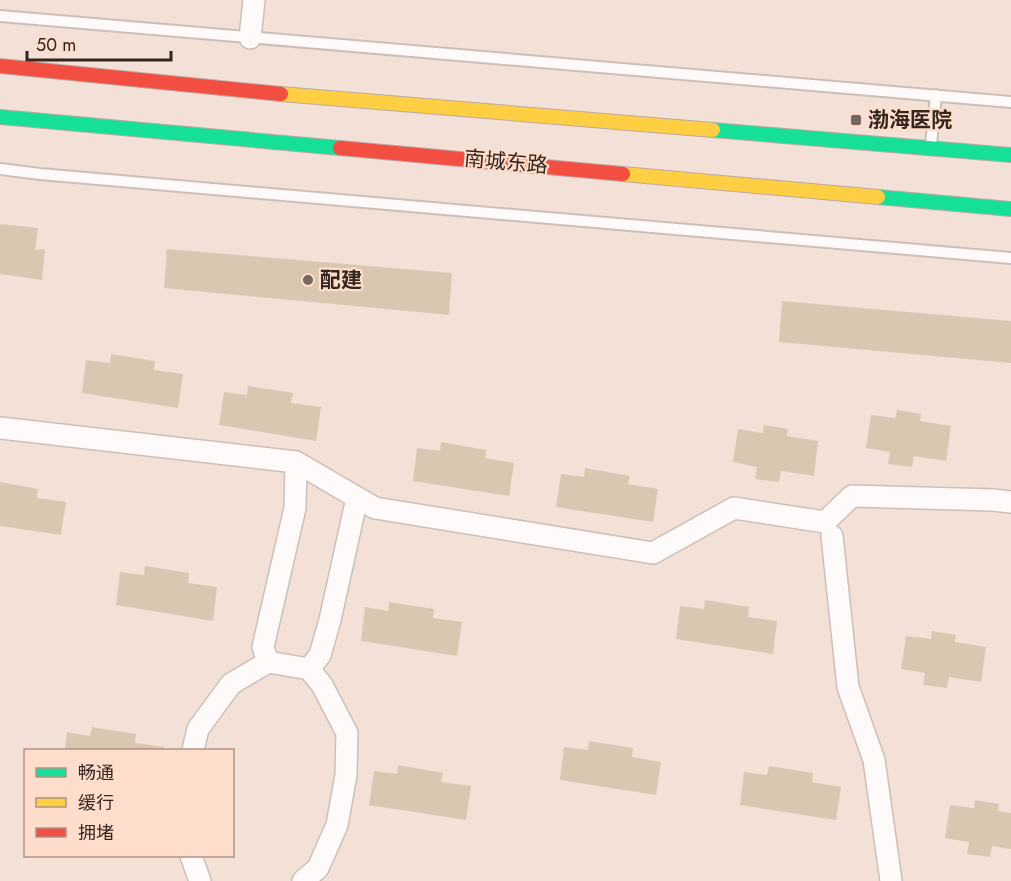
<svg xmlns="http://www.w3.org/2000/svg" width="1011" height="881" font-family="Jost,'Noto Sans SC',sans-serif">
<rect width="100%" height="100%" fill="#f3e1d8"/>
<!-- building -->
<path fill="#dac7b2" d="M0 224 38 228 35 250 45 249 42 280 0 274Z
M167 249 452 273 449 315 164 288Z
M782 301 1011 321V363L779 342Z
M111 354 155 361 154 370 183 374 178 408 82 393 86 360 110 363Z
M248 386 293 393 291 403 321 407 316 441 219 425 224 392 247 395Z
M897 410 921 414 920 421 951 426 946 461 914 456 912 467 888 464 890 452 866 448 871 415 895 418Z
M764 425 788 429 787 436 818 441 814 476 781 471 779 482 755 479 757 467 733 462 738 429 763 433Z
M441 442 486 450 485 458 514 463 509 496 413 481 417 448 440 451Z
M585 468 630 476 628 484 658 489 653 522 556 507 561 474 584 477Z
M0 482 38 489 37 498 66 502 61 535 0 526Z
M145 566 189 573 188 583 217 587 213 621 116 605 120 572 144 575Z
M705 600 749 607 748 617 777 621 773 654 676 639 680 606 704 609Z
M389 602 434 609 433 618 462 622 457 656 361 641 365 607 388 611Z
M932 631 956 635 955 642 986 647 981 682 949 677 947 688 923 685 925 673 901 669 906 636 931 639Z
M92 727 136 734 135 743 164 747 163 750H65L67 732 90 736Z
M589 741 633 748 632 757 661 762 656 795 560 780 564 747 588 750Z
M398 765 443 773 441 782 471 786 466 820 369 805 374 771 397 774Z
M769 766 813 773 812 782 841 787 836 820 740 805 744 772 767 775Z
M975 800 999 804 998 811 1011 813V849L992 846 990 857 967 854 969 842 945 838 950 805 974 808Z"/>
<g fill="none" stroke-linecap="round" stroke-linejoin="round">
<defs>
<path id="lane" d="M0 16 1011 102
M931 144 936 95
M0 169 40 174 1011 258"/>
<path id="street" d="M250 38 254 0
M0 428 296 462 375 508 653 553 734 508 825 522 852 496 993 500 1011 502
M832 536 848 687 874 760 891 881
M268 662 263 647 295 508 296 462
M309 669 320 655 330 620 357 498
M193 750 198 729 231 684 268 662 309 669 322 685 347 733 346 775 337 825 318 868 303 881
M191 856 200 881"/>
<path id="fast" d="M0 117 340 148
M713 130 1011 155
M878 197 1011 209"/>
<path id="slow" d="M281 94 713 130
M623 174 878 197"/>
<path id="jam" d="M0 66 281 94
M340 148 623 174"/>
</defs>
<!-- lane casing -->
<use href="#lane" stroke="#cdbfb7" stroke-width="14"/>
<!-- street casing -->
<use href="#street" stroke="#cdbfb7" stroke-width="24"/>
<!-- fast casing -->
<use href="#fast" stroke="#bda8a3" stroke-width="16"/>
<!-- slow casing -->
<use href="#slow" stroke="#bda8a3" stroke-width="16"/>
<!-- jam casing -->
<use href="#jam" stroke="#bda8a3" stroke-width="16"/>
<!-- lane -->
<use href="#lane" stroke="#fdfaf9" stroke-width="10"/>
<!-- street -->
<use href="#street" stroke="#fdfaf9" stroke-width="21"/>
<!-- fast -->
<use href="#fast" stroke="#16e098" stroke-width="14"/>
<!-- slow -->
<use href="#slow" stroke="#ffcf43" stroke-width="14"/>
<!-- jam -->
<use href="#jam" stroke="#f24e42" stroke-width="14"/>
</g>
<!-- markers -->
<g fill="#766760" stroke="#fdc" stroke-width="2">
<rect x="850" y="114" width="12" height="12" rx="3"/>
<circle cx="308" cy="280" r="6"/>
</g>
<g text-anchor="middle" dominant-baseline="central" stroke-width="4.5" stroke-linejoin="round" paint-order="stroke">
<!-- poi labels -->
<g font-size="21" font-weight="bold" fill="#32261f" stroke="#fdc" text-anchor="start">
<text x="868" y="120">渤海医院</text>
<text x="320" y="280">配建</text>
</g>
<!-- street labels -->
<g font-size="21" fill="#32261f" stroke="#fdc">
<text transform="translate(506 162) rotate(5)">南城东路</text>
</g>
</g>
<!-- legend -->
<rect x="24" y="749" width="210" height="108" fill="#ffddcc" stroke="#ad9487" stroke-width="1.5"/>
<rect x="36" y="768" width="30" height="9" fill="#16e098" stroke="#ad9487" stroke-width="1.5"/>
<text x="78" y="779" font-size="18" fill="#32261f">畅通</text>
<rect x="36" y="798" width="30" height="9" fill="#ffcf43" stroke="#ad9487" stroke-width="1.5"/>
<text x="78" y="809" font-size="18" fill="#32261f">缓行</text>
<rect x="36" y="828" width="30" height="9" fill="#f24e42" stroke="#ad9487" stroke-width="1.5"/>
<text x="78" y="839" font-size="18" fill="#32261f">拥堵</text>
<!-- scale -->
<path d="M27 51v9h144v-9" fill="none" stroke="#32261f" stroke-width="3"/>
<text x="36" y="51" font-size="18" fill="#32261f" stroke="#ffddcc" stroke-width="4.5" paint-order="stroke">50 m</text>
</svg>
